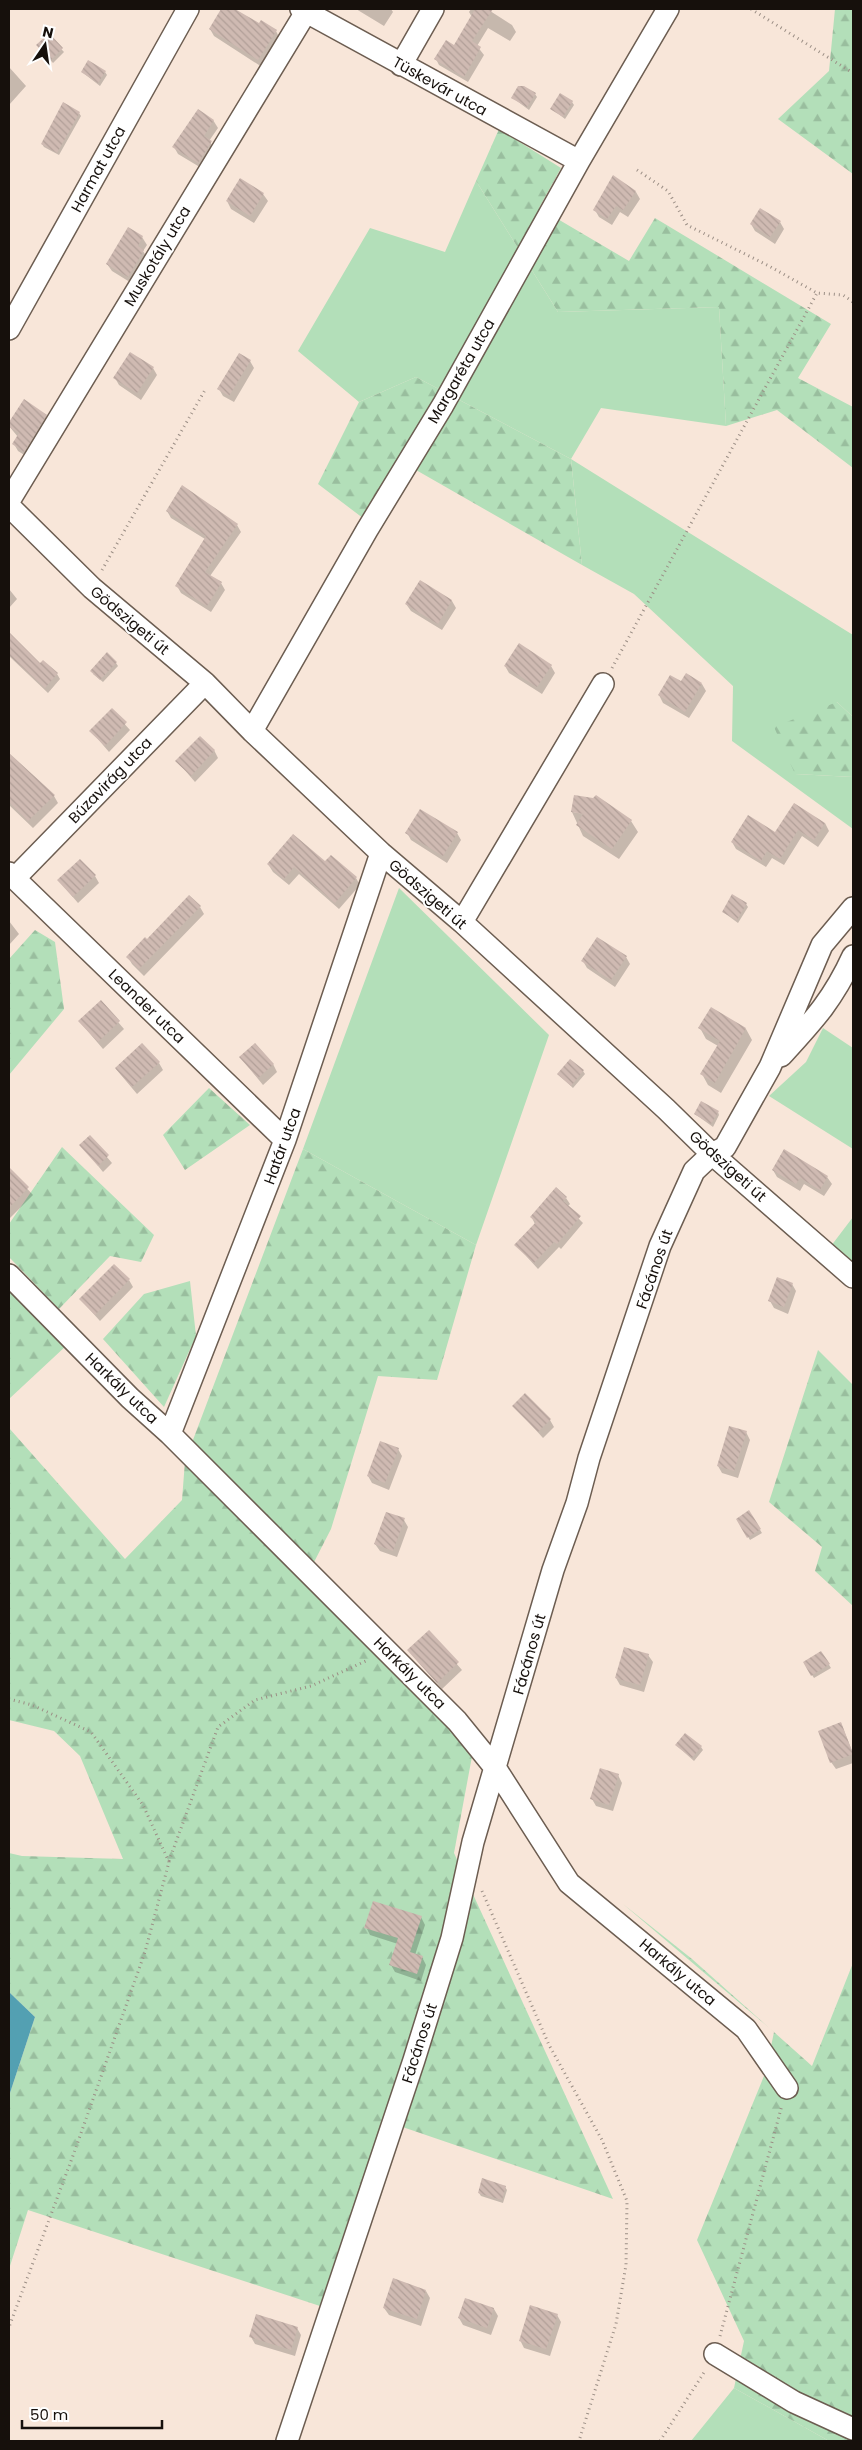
<svg xmlns="http://www.w3.org/2000/svg" width="862" height="2450" font-family="Poppins,sans-serif">
<defs>
<pattern id="forest-firs" width="22" height="20" patternUnits="userSpaceOnUse" patternTransform="scale(1.25)"><rect width="22" height="20" fill="#b3dfb9"/><path d="M5 1l3.5 6h-7zM16 11l3.5 6h-7z" fill="#99be9e"/></pattern>
<pattern id="building-back-hatch" width="6" height="6" patternUnits="userSpaceOnUse" patternTransform="scale(1.25)"><rect width="6" height="6" fill="#cfbab2"/><path d="M-1 5l2 2M0 0l6 6M5-1l2 2" fill="none" stroke="#b19f98"/></pattern>
</defs>
<rect width="100%" height="100%" fill="#f8e6d9"/>
<!-- grass -->
<path fill="#b3dfb9" d="M476 181 558 312 719 307 726 426 601 408 571 459 853 635V717L837 702 795 774 853 777V829L732 741 733 686 634 594 582 565 571 459 416 377 359 402 298 351 370 228 445 252Z
M399 888 549 1035 476 1245 303 1149Z
M823 1028 853 1048V1149L769 1096 806 1062Z
M853 1217V1266L831 1246Z
M734 2388 829 2441H691Z"/>
<!-- forest -->
<path fill="url(#forest-firs)" d="M835 9H853V174L778 119 829 71Z
M499 129 561 168 539 208 629 261 655 218 831 324 798 378 853 407V468L777 410 726 426 719 307 558 312 476 181Z
M416 377 571 459 582 565 416 470 380 531 318 484 359 402Z
M837 702 853 717V777L795 774 774 727Z
M35 930 55 942 64 1009 9 1075V959Z
M209 1088 250 1125 185 1170 163 1135Z
M62 1147 154 1235 141 1262 110 1256 59 1309 9 1257V1224Z
M303 1149 476 1245 437 1380 378 1376 331 1529 311 1568 476 1735 454 1853 613 2199 382 2120 323 2307 28 2210 9 2269V2096L35 2017 9 1992V1853L22 1856 123 1859 80 1756 54 1731 9 1720V1428L125 1559 182 1500 185 1461Z
M190 1281 196 1336 164 1407 103 1339 144 1294Z
M9 1288 67 1345 9 1399Z
M818 1350 853 1385V1606L815 1571 822 1547 769 1502Z
M623 1904 692 1959 812 2066 853 1963V2441H829L734 2388 744 2341 697 2240 766 2071 774 2032Z"/>
<!-- water -->
<path fill="#53a0b2" d="M9 1992 35 2017 9 2096Z"/>
<!-- shadow -->
<path fill="#0003" d="M223 9H233L259 25 276 31 280 39 262 67 214 36 210 29Z
M356 9H391L393 12 384 26Z
M471 9H487L512 25 516 32 510 41 488 28 477 46 484 55 468 82 439 65 436 59 454 46 472 17 469 12Z
M48 35 64 52 53 63 39 48Z
M9 67 26 86 9 105Z
M82 72H105L107 75 100 86Z
M535 94 537 97 529 110 513 98Z
M572 102 574 105 565 119 552 109Z
M79 113 81 116 59 155 44 147 42 144Z
M213 120 218 128 209 141 215 149 203 169 178 154 174 147Z
M613 177 636 192 640 199 628 217 620 212 612 225 599 217 595 210Z
M241 180 263 194 268 201 254 223 231 209 227 201Z
M780 222 784 229 775 244 755 231 751 224Z
M128 229 142 237 147 245 143 251 148 259 133 284 112 271 107 264Z
M250 361 254 368 234 402 223 396 219 389Z
M153 368 157 375 141 400 119 385 115 378Z
M24 401 46 416 50 423 29 458 18 451 14 444 18 437 9 426Z
M167 511 237 525 241 532 210 576 221 583 225 590 211 612 181 593 177 586 205 539 171 518Z
M420 581 452 601 456 608 442 630 411 611 406 604Z
M9 589 17 599 9 608Z
M11 636 40 665 57 674 60 679 48 693 9 656V638Z
M116 663 118 666 103 682 93 674Z
M505 666H551L555 673 542 694 509 673Z
M682 683 702 684 706 691 689 718 663 703 659 695Z
M112 710 130 730 109 752 91 731Z
M214 750 218 758 195 782 177 761Z
M9 755 54 796 58 803 33 828 9 805Z
M572 812 631 821 638 832 619 859 583 836Z
M825 823 829 831 818 847 802 836 784 865 772 858 766 867 736 849 732 842Z
M407 833H457L461 840 447 863 411 840Z
M331 857 356 878 360 885 339 909 299 874 289 885 273 872 268 864 326 863Z
M95 876 99 883 78 903 59 881Z
M746 904 748 907 738 923 723 912Z
M200 907 204 914 144 976 132 964 128 957 147 941Z
M9 921 19 934 9 945Z
M626 957 630 964 615 987 587 968 583 961Z
M101 1002 124 1029 103 1049 80 1022Z
M711 1009 746 1029 752 1040 721 1093 708 1085 702 1074 718 1046 706 1039 700 1028Z
M240 1057 273 1064 277 1072 263 1085Z
M159 1063 163 1070 137 1094 116 1069Z
M583 1071 585 1074 573 1088 559 1075Z
M718 1112 719 1115 713 1127 695 1114Z
M90 1137 112 1163 103 1172 81 1145Z
M9 1169 33 1195 9 1219Z
M773 1170 827 1177 832 1184 824 1196 804 1184 800 1191 777 1177Z
M566 1198 570 1204 567 1207 583 1223 561 1249 559 1247 538 1269 516 1245 535 1224 532 1218Z
M129 1280 133 1287 100 1321 81 1300Z
M792 1284 796 1291 788 1314 774 1308 770 1301Z
M514 1406 550 1420 554 1427 543 1438Z
M746 1432 750 1440 738 1478 722 1473 718 1466Z
M398 1449 402 1456 389 1490 372 1483 368 1476Z
M749 1512 762 1533 750 1540 737 1519Z
M404 1520 408 1527 397 1557 380 1551 375 1544Z
M429 1632 462 1670 442 1689 409 1651Z
M821 1652 831 1668 814 1678 804 1663Z
M648 1655 653 1662 644 1692 620 1685 616 1678Z
M841 1723 853 1753V1763L836 1769 831 1762Z
M676 1745 701 1747 703 1750 694 1761Z
M618 1775 622 1783 613 1811 596 1806 592 1799Z
M421 1917 425 1925 415 1955 422 1957 426 1965 421 1981 395 1972 391 1965 398 1944 370 1935 366 1927Z
M505 2187 507 2190 503 2203 481 2196 479 2193Z
M426 2291 430 2298 421 2326 389 2315 384 2308Z
M494 2309 498 2316 491 2335 463 2325 459 2318Z
M557 2315 561 2322 550 2356 524 2348 520 2340Z
M297 2328 301 2335 295 2356 255 2344 251 2337Z"/>
<!-- building -->
<path fill="url(#building-back-hatch)" d="M221 9H235L259 23 261 20 277 30 258 60 209 29Z
M475 9H493L472 41 481 47 464 77 434 59 446 40 454 45Z
M49 33 63 48 51 60 36 45Z
M88 60 106 71 98 83 81 72Z
M518 86H524L536 93 527 107 511 98Z
M560 93 573 101 563 117 550 109Z
M63 102 80 112 57 153 41 144Z
M198 109 214 120 204 136 212 141 198 163 172 147Z
M613 175 636 191 623 210 616 206 607 219 593 210Z
M240 178 264 193 250 216 226 201Z
M760 208 781 221 770 237 750 224Z
M128 227 143 236 138 246 144 250 128 277 106 264Z
M130 352 154 367 137 393 113 378Z
M239 353 251 360 229 396 217 389Z
M24 399 47 415 24 452 12 444 19 433 9 427V422Z
M182 485 238 524 205 572 222 582 207 606 175 586 206 536 166 511Z
M420 580 452 600 438 624 405 604Z
M9 632 40 663 43 660 58 673 45 688 9 655Z
M519 643 552 665 537 687 504 666Z
M107 652 117 662 100 680 90 671Z
M686 673 702 683 685 712 658 695 670 675 681 681Z
M112 708 127 722 105 746 89 731Z
M200 736 215 750 191 776 175 761Z
M9 753 55 795 28 821 9 802Z
M574 795 593 798 596 795 632 820 612 849 576 825 583 814 571 812Z
M794 803 825 823 814 840 798 830 780 859 767 851 761 861 731 842 748 815 775 832Z
M420 809 458 832 443 856 405 833Z
M293 834 325 861 331 855 357 877 335 903 294 867 284 879 267 864Z
M80 859 96 875 73 897 57 880Z
M732 894 747 903 737 920 722 912Z
M189 895 201 906 139 969 126 957 145 937 147 939Z
M597 937 627 956 611 980 581 961Z
M101 1000 120 1021 98 1042 78 1021Z
M711 1007 746 1028 715 1083 700 1074 720 1041 698 1028Z
M142 1043 160 1062 132 1087 115 1068Z
M255 1043 274 1064 258 1078 239 1057Z
M570 1059 584 1070 571 1086 557 1074Z
M701 1101 719 1111 711 1124 694 1114Z
M90 1135 109 1155 98 1166 79 1145Z
M784 1149 828 1176 820 1190 800 1178 796 1184 772 1170Z
M9 1167 29 1187 9 1208Z
M556 1187 567 1197 563 1201 581 1216 557 1244 554 1242 534 1263 514 1245 536 1222 530 1217Z
M114 1264 130 1279 95 1315 79 1299Z
M777 1277 793 1283 784 1307 768 1301Z
M525 1393 551 1419 538 1432 512 1406Z
M729 1426 747 1431 734 1471 717 1466Z
M380 1441 399 1448 385 1483 367 1476Z
M749 1510 761 1529 747 1538 736 1519Z
M386 1512 405 1518 393 1551 374 1544Z
M429 1630 459 1662 437 1683 407 1650Z
M624 1647 649 1654 640 1685 615 1678Z
M821 1651 830 1664 811 1676 803 1662Z
M841 1722 853 1754 830 1763 818 1731Z
M685 1733 702 1746 692 1758 675 1745Z
M600 1768 619 1774 609 1805 590 1799Z
M373 1901 422 1916 410 1952 423 1956 417 1974 389 1965 398 1938 364 1928Z
M482 2178 506 2186 502 2200 478 2193Z
M393 2278 426 2290 417 2319 383 2308Z
M465 2298 494 2308 487 2328 458 2318Z
M530 2305 558 2314 546 2349 519 2341Z
M256 2314 298 2327 291 2350 249 2337Z"/>
<g fill="none" stroke-linecap="round" stroke-linejoin="round">
<defs>
<path id="street" d="M301 9 579 161
M401 65 433 9
M9 329 188 9
M9 501 306 12
M9 506 92 588 205 683 252 731 381 853 462 922 666 1109 712 1154 853 1277
M252 731 367 530 443 405 579 161 668 9
M9 873 285 1140
M15 878 205 683
M462 922 603 684
M781 1056C813 1021 833 1000 853 956
M9 1275 130 1398 170 1434 457 1721 496 1769 569 1883 746 2029 787 2088
M170 1434 285 1140 381 853
M715 2354 794 2402 853 2429
M287 2441 414 2060 452 1938 473 1842 553 1570 577 1503 589 1458 660 1246 694 1171 712 1154 725 1147 770 1067 822 945 853 908"/>
</defs>
<!-- street casing -->
<use href="#street" stroke="#6c5d51" stroke-width="24"/>
<!-- path -->
<path stroke="#9b8e85" stroke-width="3" stroke-dasharray="1 4" stroke-linecap="butt" d="M751 9 853 73
M637 170 668 191 687 225 769 266 817 293 843 295 853 302
M102 570 205 390
M612 668 817 293
M9 1699 32 1705 91 1732 143 1805 169 1862 145 1952 74 2153 9 2327
M169 1861 218 1727 255 1700 311 1686 368 1660
M482 1891 549 2045 602 2140 627 2201 626 2265 616 2324 579 2441
M720 2336 782 2105
M660 2441 705 2371"/>
<!-- street -->
<use href="#street" stroke="#fff" stroke-width="21"/>
</g>
<g text-anchor="middle" dominant-baseline="central" stroke-width="4" stroke-linejoin="round" paint-order="stroke">
<!-- street labels -->
<g font-size="15" fill="#16100c" stroke="#fff">
<text transform="translate(440 86) rotate(29)">Tüskevár utca</text>
<text transform="translate(98 169) rotate(-61)">Harmat utca</text>
<text transform="translate(157 256) rotate(-59)">Muskotály utca</text>
<text transform="translate(461 371) rotate(-60)">Margaréta utca</text>
<text transform="translate(130 620) rotate(40)">Gödszigeti út</text>
<text transform="translate(110 780) rotate(-46)">Búzavirág utca</text>
<text transform="translate(428 894) rotate(41)">Gödszigeti út</text>
<text transform="translate(147 1006) rotate(44)">Leander utca</text>
<text transform="translate(282 1146) rotate(-70)">Határ utca</text>
<text transform="translate(728 1166) rotate(42)">Gödszigeti út</text>
<text transform="translate(654 1269) rotate(-71)">Fácános út</text>
<text transform="translate(122 1388) rotate(44)">Harkály utca</text>
<text transform="translate(529 1654) rotate(-74)">Fácános út</text>
<text transform="translate(410 1673) rotate(45)">Harkály utca</text>
<text transform="translate(678 1972) rotate(40)">Harkály utca</text>
<text transform="translate(419 2043) rotate(-72)">Fácános út</text>
</g>
</g>
<!-- border -->
<rect width="862" height="2450" fill="none" stroke="#16100c" stroke-width="20"/>
<!-- north arrow -->
<g transform="translate(45 45) rotate(13)" stroke="#ffffff" stroke-width="4" paint-order="stroke">
<path d="M0-4L9 19L0 12L-9 19Z" fill="#16100c"/>
<text y="-8" font-size="14" font-weight="bold" text-anchor="middle" fill="#16100c">N</text>
</g>
<!-- scale -->
<path d="M22 2420v8h140v-8" fill="none" stroke="#16100c" stroke-width="2.5"/>
<text x="30" y="2420" font-size="15" fill="#16100c" stroke="#ffffff" stroke-width="4" paint-order="stroke">50 m</text>
</svg>
